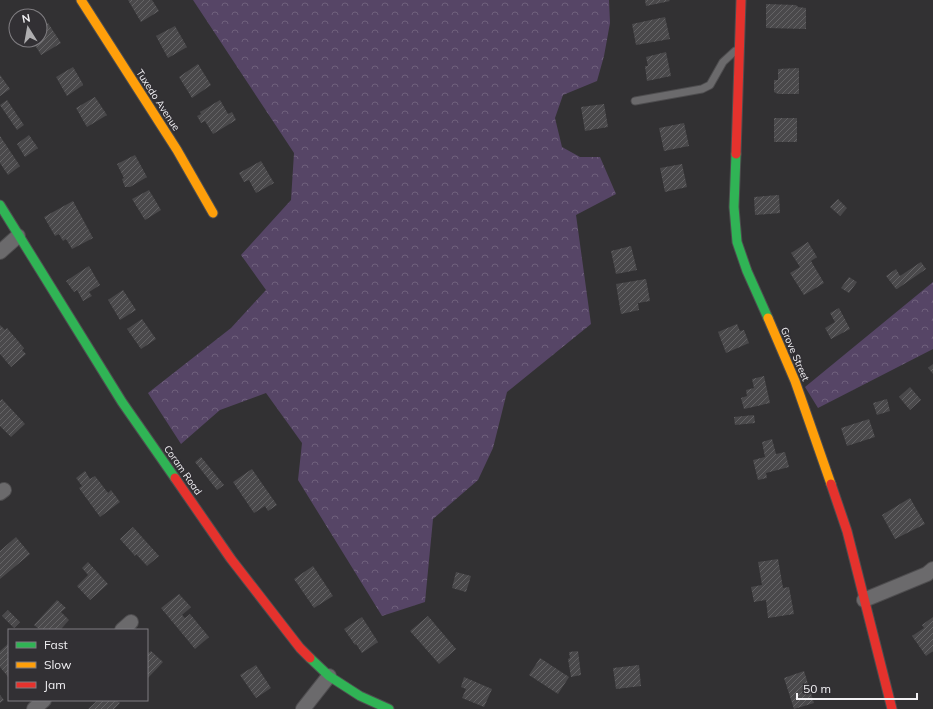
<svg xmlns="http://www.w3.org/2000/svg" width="933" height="709" font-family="Mulish,sans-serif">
<defs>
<pattern id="forest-crowns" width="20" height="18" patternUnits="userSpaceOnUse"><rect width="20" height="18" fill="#564566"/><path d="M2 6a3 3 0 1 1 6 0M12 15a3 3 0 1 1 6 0" fill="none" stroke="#6f607c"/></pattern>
<pattern id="building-hatch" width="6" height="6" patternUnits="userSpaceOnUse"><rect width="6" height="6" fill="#4a494b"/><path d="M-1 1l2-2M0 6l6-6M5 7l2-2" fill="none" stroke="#656466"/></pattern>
</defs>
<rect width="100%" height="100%" fill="#323133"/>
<!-- forest -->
<path fill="url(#forest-crowns)" d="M193 0H609L610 23 604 56 597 81 563 95 555 118 562 147 580 157H600L616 194 576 215 591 324 507 392 493 448 478 480 433 519 425 602 382 616 298 480 302 443 266 393 220 410 181 444 148 393 231 328 266 290 241 255 291 200 294 153Z
M933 282V349L818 408 805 387Z"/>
<!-- building -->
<path fill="url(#building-hatch)" d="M128 0H152L159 11 141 22Z
M645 0H669L670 1 646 6Z
M766 4 796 5 798 7 806 8V29L766 28Z
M665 17 670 39 636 45 632 24Z
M48 23 61 43 41 55 32 40H40V28Z
M175 26 187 47 168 58 156 36Z
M666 52 671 76 647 81 645 66H648L646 57Z
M198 64 211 85 192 98 179 77Z
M73 67 83 84V85L67 96 56 77Z
M799 68V94H778L774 92V80H778V69Z
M0 75 10 89 0 96Z
M95 97 107 115 87 127 76 108Z
M7 100 24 125 17 130 0 105Z
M220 100 228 114 232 112 236 120 213 134 205 121 201 123 197 116 201 114 200 112Z
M604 104 608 127 585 131 581 107Z
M774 118H797V142H774Z
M684 123 689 146 664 151 659 128Z
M29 135 38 148 25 157 17 144Z
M0 136 20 166 8 175 0 163Z
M135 155 147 177 130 187H125L122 179 124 178 117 164Z
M261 161 274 183 256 193 249 180 244 182 239 173Z
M682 164 687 187 665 192 660 168Z
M149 190 161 210 145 220 132 199Z
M779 195 780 213 755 215 754 197Z
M838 199 847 208 840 216 830 207Z
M73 201 93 238 72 249 66 239 63 241 59 234 55 236 44 217Z
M808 242 817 257 811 261 824 283 804 295 790 273 800 267 791 253Z
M631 246 637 270 616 274 611 251Z
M921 262 926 269 897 289H896L886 276 896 269 900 276Z
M89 266 100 285 89 292 92 296 83 301 77 290 74 292 66 281Z
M849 277 857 282 849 293 841 288Z
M646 279 650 301 638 303 639 310 621 314 616 284Z
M123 290 136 310 120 320 108 300Z
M839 308 850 329 831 339 825 328 835 322 830 313Z
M142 319 156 339 141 349 127 329Z
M737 324 740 331 744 330 749 343 726 353 718 332Z
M0 325 5 330 7 328 24 348 22 350 26 354 11 367 0 354Z
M933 364V374L928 368Z
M764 376 770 403 744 409 741 398 747 396 746 390 754 388 752 379Z
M910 387 921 400 910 410 899 397Z
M2 399 25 424 11 437 0 426V401Z
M887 399 890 411 877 415 873 403Z
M754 415 755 423 735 425 734 417Z
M869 419 875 437 847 446 841 428Z
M772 439 776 454 785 452 789 467 766 473 767 478 758 480 753 460 765 457 762 442Z
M201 457 224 485 217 490 195 462Z
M252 469 277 505 268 511 265 506 254 513 233 482Z
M85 471 90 479 95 476 108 493 111 490 120 502 100 517 79 488 82 486 76 478Z
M910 498 925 524 895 539 882 515Z
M133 527 159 556 147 566 136 554 135 556 120 539Z
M16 537 30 554 0 579V551Z
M778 559 783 588 789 587 794 614 768 618 766 600 754 602 751 587 762 585 758 562Z
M88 562 108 584 90 600 77 586 88 575 82 568Z
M313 566 333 596 314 608 294 579Z
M456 572 471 576 466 592 452 588Z
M179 594 191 607 182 615 185 618 190 614 209 637 195 649 161 608Z
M57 600 66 608 61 612 69 620 60 630H40L34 625Z
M8 610 20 622 14 628 2 616Z
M428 616 456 649 439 664 410 631Z
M362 617 378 642 362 653 356 644 355 645 344 629Z
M933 617V651L926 656 912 636 924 628 922 625Z
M9 643V678L0 667V651Z
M151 651 163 662 147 679V654Z
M578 651 581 675 571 677 568 659 570 658 569 652Z
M540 658 569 677 558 694 529 675Z
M256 665 271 688 256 698 240 675Z
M639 665 641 686 616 689 613 668Z
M804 671 814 703 794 709 784 678Z
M464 677 492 689 484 707 462 698 466 689 461 687Z
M0 695 4 700 0 703Z
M98 700H116L120 703 114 709H88Z"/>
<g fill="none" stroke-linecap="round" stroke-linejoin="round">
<defs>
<path id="lane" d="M635 101 702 89 710 85 723 62 735 51"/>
<path id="street" d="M0 252 18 236
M0 493 4 490
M864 600 927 574 933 569
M122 630 131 622
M34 709 44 700
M303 709 329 676"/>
<path id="fast" d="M736 154 734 207 737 242 747 271 768 318
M0 205 122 402 175 478
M310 658 329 676 360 696 389 709"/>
<path id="slow" d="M81 0 177 150 213 213
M768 318 795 381 831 484"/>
<path id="jam" d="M736 154 741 0
M175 478 231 559 300 648 310 658
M831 484 847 531 892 709"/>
</defs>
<!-- lane casing -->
<use href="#lane" stroke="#4e4d4f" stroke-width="9"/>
<!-- street casing -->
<use href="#street" stroke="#4e4d4f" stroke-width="16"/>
<!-- fast casing -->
<use href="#fast" stroke="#4e4d4f" stroke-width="11"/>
<!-- slow casing -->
<use href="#slow" stroke="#4e4d4f" stroke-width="11"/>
<!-- jam casing -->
<use href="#jam" stroke="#4e4d4f" stroke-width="11"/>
<!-- lane -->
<use href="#lane" stroke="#6b6a6c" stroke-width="7"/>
<!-- street -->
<use href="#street" stroke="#6b6a6c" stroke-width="14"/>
<!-- fast -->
<use href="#fast" stroke="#30b455" stroke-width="9"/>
<!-- slow -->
<use href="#slow" stroke="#ff9f0a" stroke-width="9"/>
<!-- jam -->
<use href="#jam" stroke="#e5322d" stroke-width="9"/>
</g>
<g text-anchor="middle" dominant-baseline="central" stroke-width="3.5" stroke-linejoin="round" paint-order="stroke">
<!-- street labels -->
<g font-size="10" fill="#f2f1f4" stroke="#323034">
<text transform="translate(158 100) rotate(57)">Tuxedo Avenue</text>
<text transform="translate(795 354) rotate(67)">Grove Street</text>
<text transform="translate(183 470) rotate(55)">Coram Road</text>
</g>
</g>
<!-- legend -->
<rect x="8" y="629" width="140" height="72" fill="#323034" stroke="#7f7d81"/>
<rect x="16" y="642" width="20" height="6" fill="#30b455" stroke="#7f7d81"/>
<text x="44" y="649" font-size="12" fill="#f2f1f4">Fast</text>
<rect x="16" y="662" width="20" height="6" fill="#ff9f0a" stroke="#7f7d81"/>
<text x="44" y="669" font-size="12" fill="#f2f1f4">Slow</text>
<rect x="16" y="682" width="20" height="6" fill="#e5322d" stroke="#7f7d81"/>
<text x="44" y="689" font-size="12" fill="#f2f1f4">Jam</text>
<!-- north arrow -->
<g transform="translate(28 28) rotate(349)"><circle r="19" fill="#323034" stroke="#7f7d81"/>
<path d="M0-3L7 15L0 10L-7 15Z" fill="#afaeb0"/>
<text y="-6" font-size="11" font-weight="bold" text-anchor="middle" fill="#f2f1f4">N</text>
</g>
<!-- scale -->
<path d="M797 693v6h120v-6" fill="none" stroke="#f2f1f4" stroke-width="2"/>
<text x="803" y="693" font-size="12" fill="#f2f1f4" stroke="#323034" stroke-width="3" paint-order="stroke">50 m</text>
</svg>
